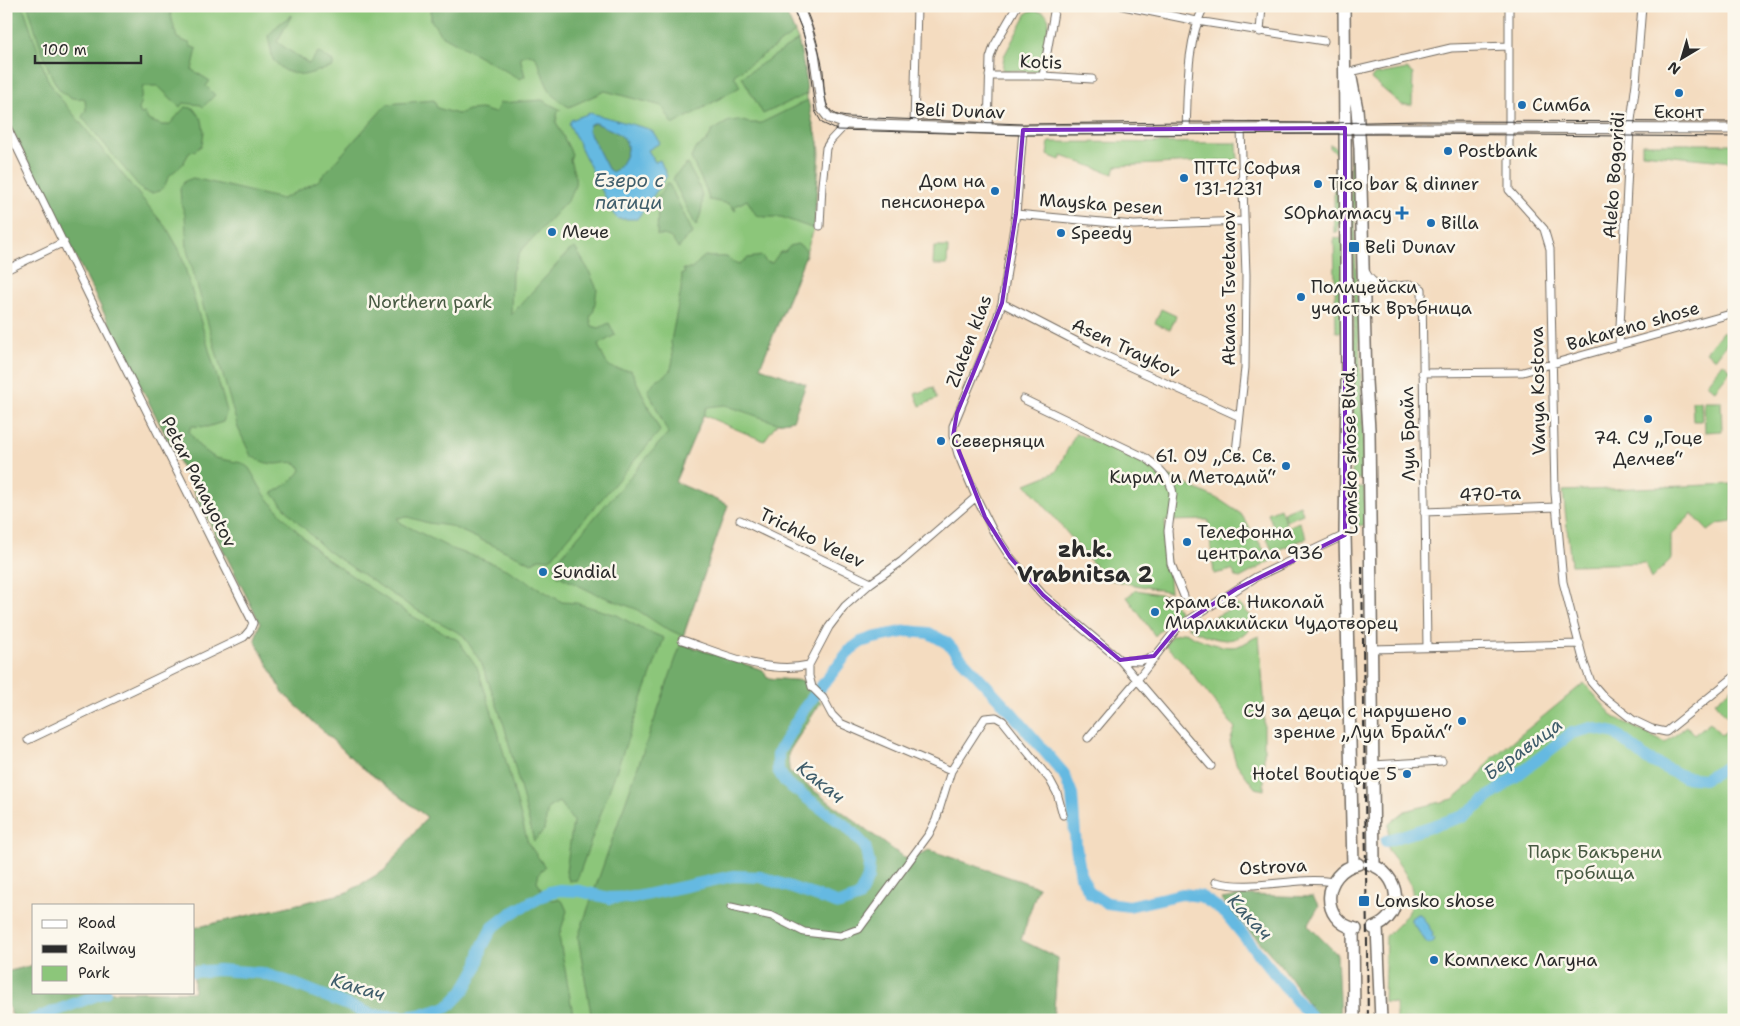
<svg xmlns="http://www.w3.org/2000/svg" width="1740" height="1026" font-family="'Shantell Sans',sans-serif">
<rect width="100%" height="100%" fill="#fbf7ec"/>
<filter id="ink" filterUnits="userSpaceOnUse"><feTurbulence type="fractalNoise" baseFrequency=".02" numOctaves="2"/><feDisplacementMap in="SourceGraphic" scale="10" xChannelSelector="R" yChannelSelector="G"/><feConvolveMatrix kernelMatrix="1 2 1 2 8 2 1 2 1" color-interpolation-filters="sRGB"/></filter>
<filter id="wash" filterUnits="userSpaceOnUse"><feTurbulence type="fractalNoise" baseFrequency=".0096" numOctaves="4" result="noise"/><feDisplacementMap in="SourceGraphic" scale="20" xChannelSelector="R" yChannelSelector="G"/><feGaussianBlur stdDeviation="1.12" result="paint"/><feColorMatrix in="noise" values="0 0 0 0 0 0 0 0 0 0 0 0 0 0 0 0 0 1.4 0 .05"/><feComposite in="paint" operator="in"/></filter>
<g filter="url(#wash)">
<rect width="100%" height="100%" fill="#f4dcc0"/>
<!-- green -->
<path fill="#8cc67a" stroke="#5c7852" d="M6 6H783L798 40 805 73 808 110 819 142 820 153 814 229 796 281 760 367 806 384 793 420 777 423 764 441 703 415 675 482 728 505 681 643 763 670 767 678 805 681 809 690 821 702 788 753 789 772 903 857 910 860 929 850 1038 887 1021 940 1058 958 1053 1020H15L6 1002V972L34 965V992H194V928L346 893 385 870 427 817 359 765 283 693 255 640 260 623 6 118Z
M1030 11C1039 12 1047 10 1049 21L1039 72 1002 70 1004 56 1027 13Z
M1407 69 1413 74 1412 105H1402L1371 79 1374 75Z
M1049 142 1237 143 1238 160 1116 166 1113 174 1062 156 1060 160 1047 155Z
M1330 144 1340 150 1342 224H1338V232H1334V174H1338C1338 163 1342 154 1330 149Z
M1642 144H1734V162L1642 153Z
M1352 146H1354L1356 149 1355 239 1365 479H1352L1354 314 1350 148Z
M1334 237 1343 239 1342 332H1336Z
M934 247H948L947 265H933Z
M1161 309 1176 316 1170 330 1155 323Z
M1723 331 1731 338 1715 359 1706 352Z
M1723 363 1731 370 1715 390 1706 384Z
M933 387 937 399 920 406 915 394Z
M1692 401H1701L1702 421H1693Z
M1704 401H1721L1722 431 1705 432Z
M1076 433 1220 500 1241 514 1271 561 1240 578 1236 577 1232 570 1214 574 1208 520 1165 521 1170 592 1106 579 1026 484 1056 472Z
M1732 484V522L1718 524 1708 531 1692 514 1671 535V559L1651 579 1645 563 1571 565 1563 491Z
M1352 487H1364L1365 525 1353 526Z
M1300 505 1303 514 1286 521 1283 512Z
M1280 508 1287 526 1275 531 1268 513Z
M1299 522 1307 538 1273 552 1266 537Z
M1136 590 1171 596 1179 611 1155 636 1127 597Z
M1239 604 1250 615C1251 622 1251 628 1245 633 1228 648 1204 635 1187 627L1217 616Z
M1185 632C1197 639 1224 650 1238 646 1246 644 1251 638 1259 636L1264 696V790L1255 788 1236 763 1230 742 1235 728 1183 662 1165 645 1171 636Z
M1584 683 1614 717 1665 743 1687 726 1694 735 1710 722 1721 735 1734 726V1020H1396V1003L1384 1002 1386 936C1395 927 1407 917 1411 905 1418 886 1399 864 1388 850L1389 824 1405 811 1453 799 1476 780 1490 760Z
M1734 686V725L1715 702Z"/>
<!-- forest -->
<path fill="#71ab6a" stroke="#4e6b4a" d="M6 6H23L47 78 56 93 168 230 180 251 227 411 223 422 207 427 192 426 189 431 199 446 215 458 242 463 249 468 264 494 287 521 324 557 412 616 458 640 477 667 497 728 528 843 545 867 539 873 537 881 543 893 552 900 558 899 563 902 567 911 559 936 574 1020H15L6 1002V972L34 965V992H194V928L346 893 385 870 427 817 359 765 283 693 255 640 260 623 6 118Z
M28 6H166L169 8 177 38 191 44 190 46 197 49 192 70 210 81 206 86 215 95 203 107 201 105 183 103 180 107 158 86H143L139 110 141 114 145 113 148 120 162 125H169L185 107 193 108 202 120 204 132 202 145 196 150 189 153 183 164 169 176 165 185 160 191 152 193 143 191 82 117 86 110 85 99 82 98C74 100 67 97 61 91 47 76 35 27 28 6Z
M433 6H783L795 33 734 75 740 87 673 125 662 106 605 91 569 107C543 92 547 80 535 56L528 54 520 57 525 76 520 79 440 34 431 20V11Z
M292 15 277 42 309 64 318 52 333 61V67L304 75 285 71 273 60 268 36 279 24Z
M798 40 805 73 807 94 763 114 742 77Z
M434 100 437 108 458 114 468 110 481 109 495 113 500 103 542 100 561 110 558 111 556 122 572 154 570 160C576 179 579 182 568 200L520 252 512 272 511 315 569 251 575 248 588 269 597 289 594 310 590 318 592 326 599 328 609 323 615 335 598 345C608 367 606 369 631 370L660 431 550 559 539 558 532 563 450 526 428 523 408 517 397 518 401 523 454 550 477 557 508 570 562 602 576 603 617 615 640 628 664 638 577 880 569 881 566 872 573 821 559 802 548 808 544 830 534 841 504 725 482 664 463 635 413 608 326 550 292 516 272 493C280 490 297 478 301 470L299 465C290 460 285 464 275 464 266 464 258 460 251 456L238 428 187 250 185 215 181 203 180 188 185 181 193 178 282 199 318 181 387 104Z
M808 100 813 126 819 142 814 229 781 217H765L756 215 747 200 734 207 736 210 735 211 730 204 709 200 706 189 691 158 695 149 707 141 712 131 729 121 739 120 749 123H761Z
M596 123C612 131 634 135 625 157 622 163 618 170 612 172L608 169 588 130 589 125Z
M687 164C700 188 709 198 696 226L673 180 675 175Z
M667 184H669L693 233 685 239 679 248C674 245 675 242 672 239 668 235 661 235 657 235L658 203 655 201Z
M797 244 804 248 807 252 760 367 806 384 793 420 777 423 725 405 707 407 675 482 728 505 683 636 663 627 636 609 594 593 557 575 555 563 668 433 648 390 656 380 666 375 671 369 673 359 671 341 681 290 682 274 685 273 683 269H692L700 260 705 256C713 258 720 256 727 257L731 261 739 264 748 258 762 256 766 262 772 263 780 252H785L790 246Z
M681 644 763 670 767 678 805 681 809 690 821 702 788 753 789 772 903 857 910 860 929 850 1038 887 1021 940 1058 958 1053 1020H592L578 937Z
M1247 895 1313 897 1319 906 1308 925 1337 954 1340 1020H1328L1313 1011 1284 969 1221 899Z"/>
<!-- water -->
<path fill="#65b9e1" stroke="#487286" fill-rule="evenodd" d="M590 113 649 129 653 132 660 143 648 150 655 162 660 160 667 176 637 219H618L614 215 569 124 571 120ZM592 123H596C612 131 634 135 625 157 622 163 618 170 612 172L608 169 588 130 589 125Z
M1417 914H1420L1433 933 1432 937 1434 938 1432 943H1427L1411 921V918Z"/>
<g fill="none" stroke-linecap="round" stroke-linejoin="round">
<!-- river -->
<path stroke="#65b9e1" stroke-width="12" d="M1386 841 1464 816 1572 733 1591 728 1615 733 1647 759 1684 777 1704 779 1734 763
M194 972 219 970 261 973 292 983 373 1015 405 1017 425 1014 448 1007 464 990 476 969 482 947 492 928 510 914 550 892 560 890 580 891 609 898 636 897 733 876 761 877 839 904 859 897 868 878 869 863 865 846 847 827 786 783 778 770V753L803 710 850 650 861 642 873 638 907 631 929 633 947 643 1010 711 1064 774 1072 794 1076 847 1081 876 1090 893 1107 903 1129 906 1182 894 1200 896 1211 903 1226 914 1301 1006 1314 1020
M32 1020 105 992"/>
</g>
</g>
<g filter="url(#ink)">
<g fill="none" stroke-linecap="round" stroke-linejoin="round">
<defs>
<path id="minor" d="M1123 6 1197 21 1324 41
M1509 6V190L1544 229 1550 249 1555 493 1563 582 1584 663 1591 682 1604 697 1633 720 1652 729 1666 732 1734 677
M1260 32 1262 6
M1350 72 1451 48 1509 46
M989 76H1043L1092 79
M1043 76 1055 6
M6 125 89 296 253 623 250 630 244 637 28 740
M914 126 917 6
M988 129 990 58 994 46 1017 6
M1186 129C1188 88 1186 44 1204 6
M1023 130 1016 214 1002 303 994 328 953 426V436L958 454 976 497 993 531 1010 557 1043 595 1120 660 1211 766
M1016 214 1134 225 1244 221
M820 226 822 185 826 148 831 140 846 124
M6 270 64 242
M1365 271C1381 301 1405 276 1422 289L1427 647
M1002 303 1093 350 1238 416
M1619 346 1630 128 1636 83 1642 6
M1422 373 1523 372 1734 313
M1023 399 1146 458C1158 467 1171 478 1173 494L1168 531 1171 564 1184 596
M1236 452 1245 368 1246 275 1241 129
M1424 512 1556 507
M740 520 871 583
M682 640C721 653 766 675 809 665L829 627 845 606 871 583 902 561 976 497
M1372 649 1580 644
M1120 660 1140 661 1154 656
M809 665V676L812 687 823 698 832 715 840 723 951 771
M1088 738 1137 680 1178 627 1256 577 1345 535
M1373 765 1442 761
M1216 882C1254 892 1294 876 1333 882
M731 907 772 916 804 932 840 936 859 929 929 834 936 820 951 771 985 718 996 717 1003 721 1050 780 1057 793 1063 815"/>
<path id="tertiary" d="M798 6 807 29 814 53 822 109 829 118 846 124 1023 130 1421 128 1734 129"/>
<path id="primary" d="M1344 6 1347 381 1345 535 1353 865
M1350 73 1357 109 1360 148 1366 381 1369 430 1374 865
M1369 864C1401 873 1406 916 1373 928
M1377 927 1381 1020
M1353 928 1354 1020
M1356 929C1319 921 1322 872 1358 864"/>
</defs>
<!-- minor casing -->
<use href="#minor" stroke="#71695f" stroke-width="9"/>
<!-- tertiary casing -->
<use href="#tertiary" stroke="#71695f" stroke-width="11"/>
<!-- primary casing -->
<use href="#primary" stroke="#71695f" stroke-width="14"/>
<!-- minor -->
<use href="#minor" stroke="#fff" stroke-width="7"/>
<!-- tertiary -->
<use href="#tertiary" stroke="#fff" stroke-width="9"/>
<!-- primary -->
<use href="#primary" stroke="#fff" stroke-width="11"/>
<!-- tram -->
<path stroke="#2b2b2b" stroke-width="1" d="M792 6 803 32 808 53 815 111 822 123 837 130 1022 135 1415 134 1734 137
M804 6C813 25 818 45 822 65 825 78 822 95 828 107 833 115 840 116 848 117L1022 124 1186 122 1326 123 1417 121 1734 122"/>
<!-- rail -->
<path stroke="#2b2b2b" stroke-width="2" stroke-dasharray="8 4" stroke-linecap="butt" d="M1362 566 1368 1020
M6 1007 13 1020"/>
</g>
</g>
<!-- marked area -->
<path fill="none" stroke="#7b2cbf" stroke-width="4" stroke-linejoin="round" d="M1345 128V535L1236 589 1178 627 1154 656 1120 660 1043 595 1010 557 985 517 953 436 957 413 1002 303 1016 214 1023 130Z"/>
<!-- markers -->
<g fill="#1f6fb2" stroke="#fbf7ec" stroke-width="2">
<circle cx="1679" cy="93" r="5"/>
<circle cx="1522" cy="105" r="5"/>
<circle cx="1448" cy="151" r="5"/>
<circle cx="1184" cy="178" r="5"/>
<circle cx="1318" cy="184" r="5"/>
<circle cx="995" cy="191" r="5"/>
<path d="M1399.5 205.5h5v5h5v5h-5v5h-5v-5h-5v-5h5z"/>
<circle cx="1431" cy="223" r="5"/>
<circle cx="552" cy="232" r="5"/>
<circle cx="1061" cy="233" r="5"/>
<rect x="1348" y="241" width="12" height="12" rx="2.5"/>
<circle cx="1301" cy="297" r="5"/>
<circle cx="1648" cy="419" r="5"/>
<circle cx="941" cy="441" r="5"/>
<circle cx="1286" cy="466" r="5"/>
<circle cx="1187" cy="542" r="5"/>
<circle cx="543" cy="572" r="5"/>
<circle cx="1155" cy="612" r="5"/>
<circle cx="1462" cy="721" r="5"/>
<circle cx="1407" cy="774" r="5"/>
<rect x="1358" y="895" width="12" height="12" rx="2.5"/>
<circle cx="1434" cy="960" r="5"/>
</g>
<g text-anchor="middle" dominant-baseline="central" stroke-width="5" stroke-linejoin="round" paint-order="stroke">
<!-- street labels -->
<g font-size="18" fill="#2b2b2b" stroke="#fbf7ec">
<text transform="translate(1041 62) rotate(2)">Kotis</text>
<text transform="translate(960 111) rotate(2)">Beli Dunav</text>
<text transform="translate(1614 175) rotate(-86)">Aleko Bogoridi</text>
<text transform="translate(1101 204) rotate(4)">Mayska pesen</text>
<text transform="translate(1229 288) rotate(-90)">Atanas Tsvetanov</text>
<text transform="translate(1633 326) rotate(-16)">Bakareno shose</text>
<text transform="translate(969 341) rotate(-69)">Zlaten klas</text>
<text transform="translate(1126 348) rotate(25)">Asen Traykov</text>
<text transform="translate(1538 391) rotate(-91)">Vanya Kostova</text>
<text transform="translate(1408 434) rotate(-91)">Луи Брайл</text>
<text transform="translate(1350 451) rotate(-91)">Lomsko shose Blvd.</text>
<text transform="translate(199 482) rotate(63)">Petar Panayotov</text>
<text transform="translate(1490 494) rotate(-2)">470-та</text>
<text transform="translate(812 538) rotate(26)">Trichko Velev</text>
<text transform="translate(1273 867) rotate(-3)">Ostrova</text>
</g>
<!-- poi labels -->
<g font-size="18" fill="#2b2b2b" stroke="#fbf7ec" text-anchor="start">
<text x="1532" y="105">Симба</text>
<text x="1679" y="112" text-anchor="middle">Еконт</text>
<text x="1458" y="151">Postbank</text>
<text x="1194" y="168">ПТТС София<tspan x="1194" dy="21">131-1231</tspan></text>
<text x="985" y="181" text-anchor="end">Дом на<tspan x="985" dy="21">пенсионера</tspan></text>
<text x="1328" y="184">Tico bar &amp; dinner</text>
<text x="1392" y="213" text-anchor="end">SOpharmacy</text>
<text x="1441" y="223">Billa</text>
<text x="562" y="232">Мече</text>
<text x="1071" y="233">Speedy</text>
<text x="1365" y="247">Beli Dunav</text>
<text x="1311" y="287">Полицейски<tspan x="1311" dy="21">участък Връбница</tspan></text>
<text x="1648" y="438" text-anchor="middle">74. СУ „Гоце<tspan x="1648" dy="21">Делчев“</tspan></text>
<text x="951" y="441">Северняци</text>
<text x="1276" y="456" text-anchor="end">61. ОУ „Св. Св.<tspan x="1276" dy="21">Кирил и Методий“</tspan></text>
<text x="1197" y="532">Телефонна<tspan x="1197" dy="21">централа 936</tspan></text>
<text x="553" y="572">Sundial</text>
<text x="1165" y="602">храм Св. Николай<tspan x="1165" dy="21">Мирликийски Чудотворец</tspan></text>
<text x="1452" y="711" text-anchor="end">СУ за деца с нарушено<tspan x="1452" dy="21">зрение „Луи Брайл“</tspan></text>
<text x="1397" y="774" text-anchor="end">Hotel Boutique 5</text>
<text x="1375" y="901">Lomsko shose</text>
<text x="1444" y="960">Комплекс Лагуна</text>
</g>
<!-- park labels -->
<g font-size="18" fill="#485a43" stroke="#fbf7ec">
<text x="430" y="302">Northern park</text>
<text x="1595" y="852">Парк Бакърени<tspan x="1595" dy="21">гробища</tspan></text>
</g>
<!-- water labels -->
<g font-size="19" font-style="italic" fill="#3f5d6b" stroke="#fbf7ec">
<text x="629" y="180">Езеро с<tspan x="629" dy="22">патици</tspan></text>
<text transform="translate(1523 749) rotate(-36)">Беравица</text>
<text transform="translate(821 782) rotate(39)">Какач</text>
<text transform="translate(1250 917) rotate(47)">Какач</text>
<text transform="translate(358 987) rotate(17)">Какач</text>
</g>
<!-- district labels -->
<g font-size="22" font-weight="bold" fill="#2b2b2b" stroke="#fbf7ec">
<text x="1085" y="549">zh.k.<tspan x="1085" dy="25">Vrabnitsa 2</tspan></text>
</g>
</g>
<!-- margin -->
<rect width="1740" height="1026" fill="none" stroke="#fbf7ec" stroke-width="25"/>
<!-- legend -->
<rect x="32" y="904" width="162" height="90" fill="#fbf7ec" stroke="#a8a59f"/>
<rect x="42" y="920" width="25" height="8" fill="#ffffff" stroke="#a8a59f"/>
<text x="78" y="928" font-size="15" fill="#2b2b2b">Road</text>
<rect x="42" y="945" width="25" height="8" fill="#2b2b2b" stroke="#a8a59f"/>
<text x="78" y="954" font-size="15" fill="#2b2b2b">Railway</text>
<rect x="42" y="966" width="25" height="15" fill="#8cc67a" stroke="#a8a59f"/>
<text x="78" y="978" font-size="15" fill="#2b2b2b">Park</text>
<!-- north arrow -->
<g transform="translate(1682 58) rotate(218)" stroke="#fbf7ec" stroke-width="4" paint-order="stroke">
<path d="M0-4L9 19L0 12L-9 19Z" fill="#2b2b2b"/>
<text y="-8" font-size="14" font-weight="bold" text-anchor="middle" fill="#2b2b2b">N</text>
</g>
<!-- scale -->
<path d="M35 55v8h106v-8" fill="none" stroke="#2b2b2b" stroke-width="2.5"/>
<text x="42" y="55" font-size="15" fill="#2b2b2b" stroke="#fbf7ec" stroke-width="4" paint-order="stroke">100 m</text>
</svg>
